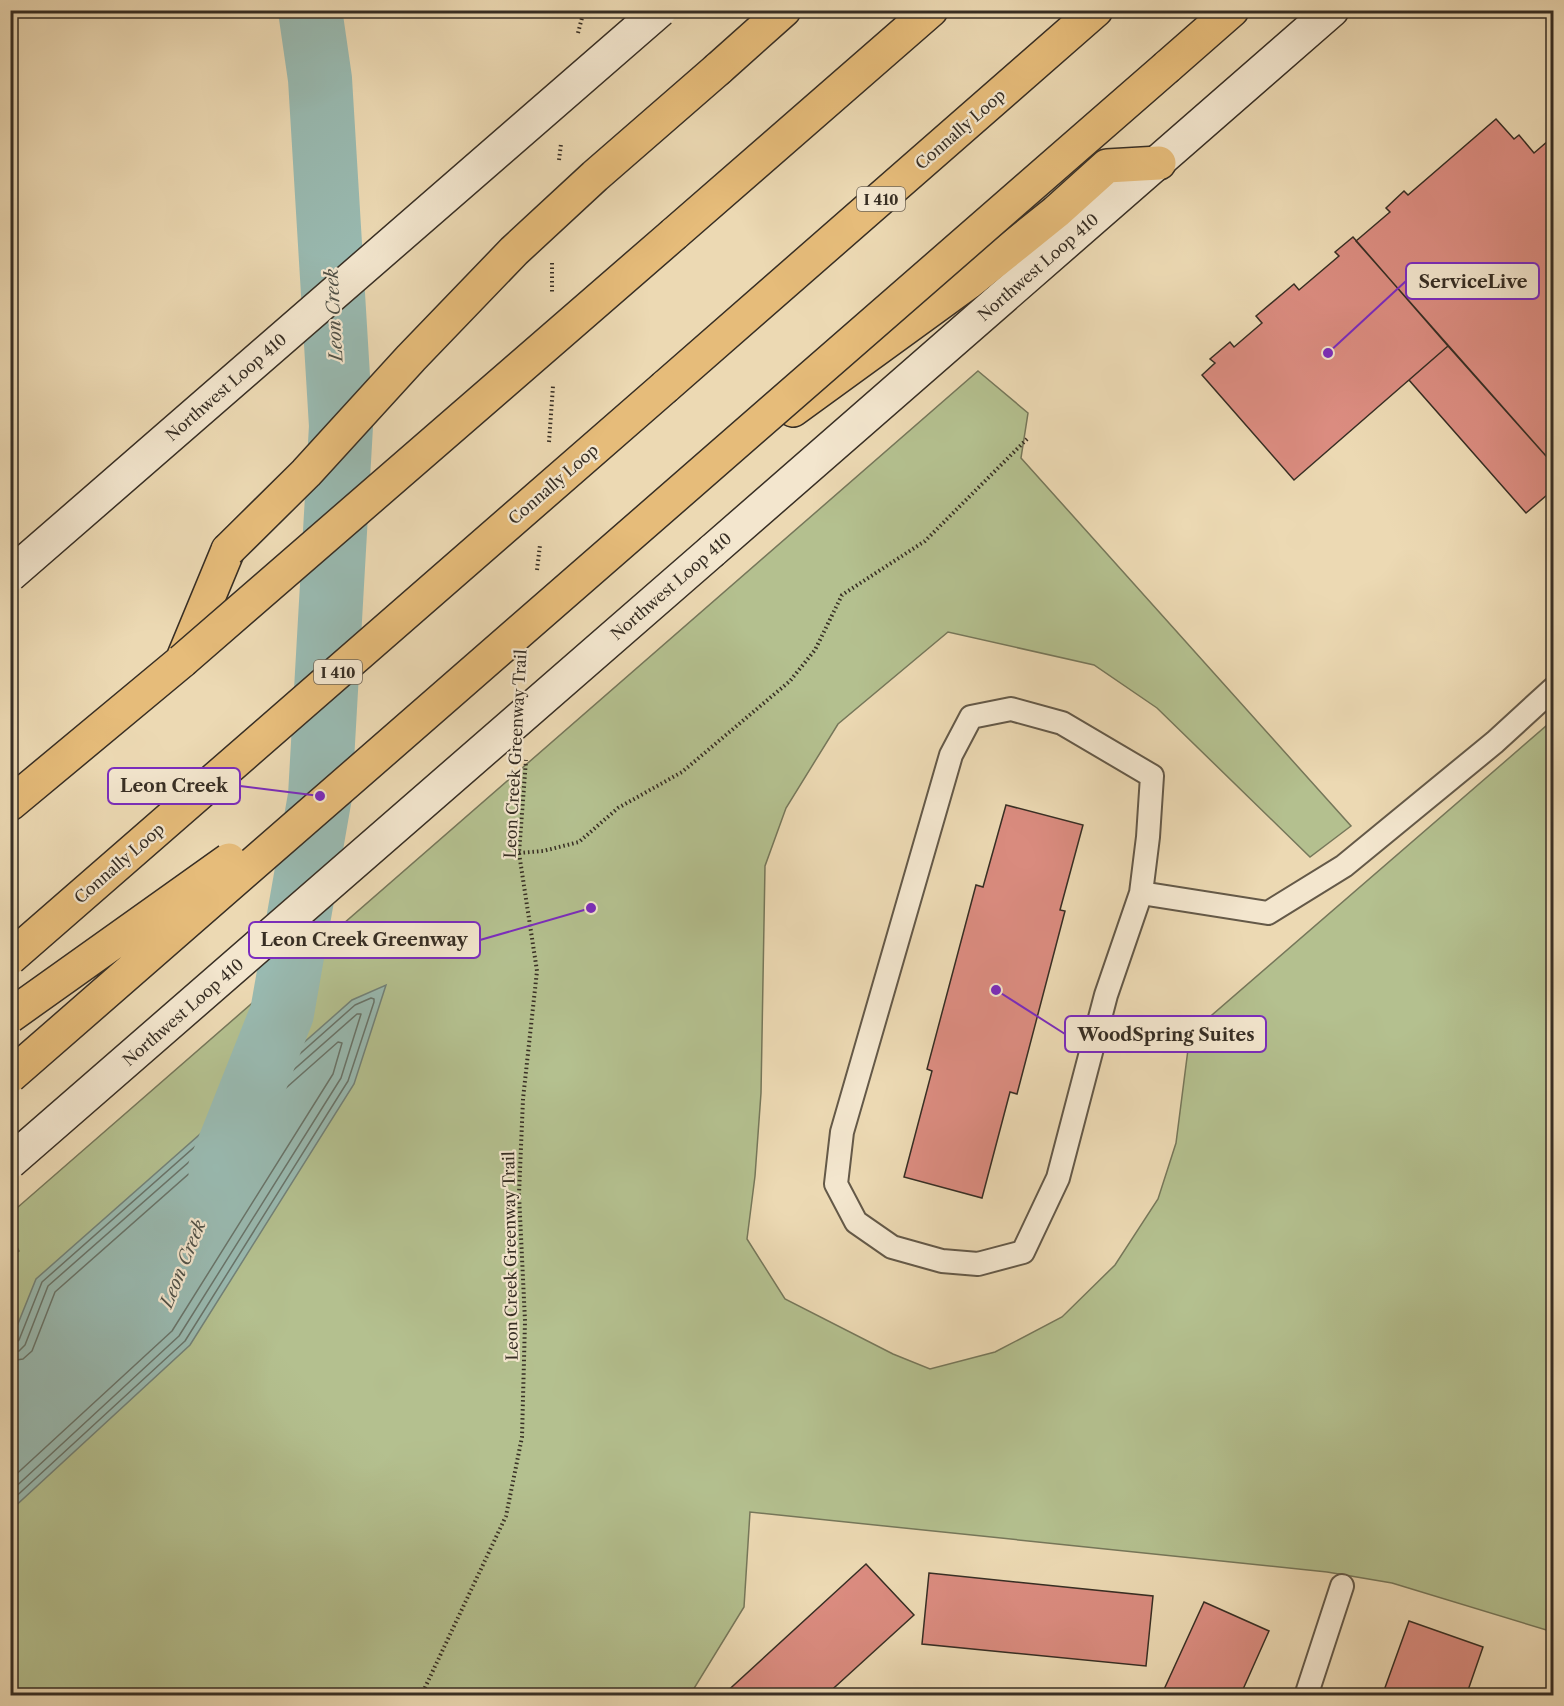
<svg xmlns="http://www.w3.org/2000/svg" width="1564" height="1706" font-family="'Libre Caslon Text',serif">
<rect width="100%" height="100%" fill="#ecd9b3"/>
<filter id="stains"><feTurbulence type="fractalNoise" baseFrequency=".00333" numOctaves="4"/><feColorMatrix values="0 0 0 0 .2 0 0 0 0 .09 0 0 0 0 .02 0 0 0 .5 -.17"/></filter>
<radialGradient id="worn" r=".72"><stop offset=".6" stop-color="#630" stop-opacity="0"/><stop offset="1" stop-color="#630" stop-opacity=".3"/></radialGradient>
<!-- green -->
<path fill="#b4c08f" stroke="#76775a" stroke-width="1.5" d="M978 371 1028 413 1021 458 1351 826 1310 857 1157 708 1094 665 948 632 838 724 786 808 765 866 761 1093 755 1176 747 1239 785 1299 893 1354 930 1369 995 1352 1062 1317 1115 1265 1158 1199 1176 1143 1190 1034 1553 720V1632L1392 1583 1327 1572 750 1512 744 1607 690 1695H11L10 1258 19 1251 11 1235 10 1214Z"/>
<!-- water -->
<path fill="#99bab1" stroke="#728279" stroke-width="1.5" d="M386 985 354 1084 190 1345 11 1510V1341L36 1279 352 1000Z"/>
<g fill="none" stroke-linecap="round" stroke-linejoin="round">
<!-- shore -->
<path stroke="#68746a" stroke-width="1.5" d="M10 1345 15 1344 19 1340 42 1282 355 1005 371 998 374 999V1002L348 1081 185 1341 10 1502
M10 1352 19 1351 25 1345 48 1286 357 1014H361L341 1078 179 1336 10 1492
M10 1361 23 1359 32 1351 55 1292 338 1042 342 1043 333 1074 172 1331 10 1480"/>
<!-- river -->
<path stroke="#99bab1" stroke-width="64" d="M220 1169 282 1013 320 796 341 426 320 79 310 10"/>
</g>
<!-- building -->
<path fill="#db8c80" stroke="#372e24" stroke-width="1.5" d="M1496 119 1514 139 1519 135 1534 153 1548 141 1554 147V465L1356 241 1390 212 1386 208 1404 191 1408 195Z
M1353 237 1448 346 1294 480 1202 375 1215 363 1210 359 1230 342 1234 347 1262 323 1256 316 1294 284 1299 290 1339 256 1335 252Z
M1448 346 1554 465V489L1526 513 1409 380Z
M1006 805 1083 825 1060 910 1065 911 1017 1094 1010 1092 982 1198 904 1177 932 1071 927 1069 976 885 983 887Z
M866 1564 914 1615 825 1696H722Z
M929 1573 1153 1596 1146 1666 922 1644Z
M1204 1602 1269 1631 1240 1696H1161Z
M1409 1621 1483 1647 1466 1696H1382Z"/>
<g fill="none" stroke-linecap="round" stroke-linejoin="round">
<defs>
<path id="lane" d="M1011 709 1062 723 1152 776 1148 837 1141 893 1106 995 1058 1178 1023 1252 978 1264 942 1261 892 1247 856 1222 836 1184 842 1132 951 755 971 717Z
M1141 893 1268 913 1344 866 1495 742 1554 688
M1306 1696 1342 1586"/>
<path id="secondary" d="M712 551 1332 10"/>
<path id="highway" d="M1167 67 1232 10
M718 69 784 10
M674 234 931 10
M665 387 1096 10
M793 410 969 282 1056 212 1107 166 1159 163
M10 804 182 661 228 550"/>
</defs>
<!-- lane casing -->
<use href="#lane" stroke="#645948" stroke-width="26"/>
<!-- secondary casing -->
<use href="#secondary" stroke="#372e24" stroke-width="36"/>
<!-- highway casing -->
<use href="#highway" stroke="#372e24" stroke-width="36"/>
<!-- path -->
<path stroke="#372e24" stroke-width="4" stroke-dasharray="1.5 3" stroke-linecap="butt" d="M578 33 584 10
M559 160 561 144
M552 263V292
M549 442 553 386
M537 570 540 545
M519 853 543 851 579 842 618 808 682 772 790 681 815 650 842 595 925 541 1029 437
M421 1696 506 1516 522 1437 525 1321 519 1194 523 1099 537 971 519 853 526 760"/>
<!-- lane -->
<use href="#lane" stroke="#f3e6ce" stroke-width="22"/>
<!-- secondary -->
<use href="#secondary" stroke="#f3e6ce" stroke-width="33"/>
<!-- highway -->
<use href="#highway" stroke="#e6bc7a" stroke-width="33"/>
<defs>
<path id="secondary-bridge" d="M10 575 660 10
M10 1162 712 551"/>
<path id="highway-bridge" d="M228 550 306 473 411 358 514 251 595 176 718 69
M182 661 674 234
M10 958 665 387
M10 1016 229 860
M10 1076 1167 67"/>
</defs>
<!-- secondary-bridge casing -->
<use href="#secondary-bridge" stroke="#372e24" stroke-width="36" stroke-linecap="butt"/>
<!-- highway-bridge casing -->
<use href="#highway-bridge" stroke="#372e24" stroke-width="36" stroke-linecap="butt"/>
<!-- secondary-bridge -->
<use href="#secondary-bridge" stroke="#f3e6ce" stroke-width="33"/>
<!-- highway-bridge -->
<use href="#highway-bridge" stroke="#e6bc7a" stroke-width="33"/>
</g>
<g text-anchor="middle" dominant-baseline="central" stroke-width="4.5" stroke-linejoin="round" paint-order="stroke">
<!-- shield labels -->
<g fill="#f3e6ce" stroke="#6f6557" stroke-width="1.5">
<rect x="857" y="187" width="48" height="24" rx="4.5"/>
<rect x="314" y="660" width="48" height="24" rx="4.5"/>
</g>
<g font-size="15" font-weight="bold" fill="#372e24">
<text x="881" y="199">I 410</text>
<text x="338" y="672">I 410</text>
</g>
<!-- street labels -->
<g font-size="16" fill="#372e24" stroke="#f3e6ce">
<text transform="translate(960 129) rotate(-41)">Connally Loop</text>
<text transform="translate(1038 267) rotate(-41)">Northwest Loop 410</text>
<text transform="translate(226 387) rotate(-41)">Northwest Loop 410</text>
<text transform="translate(553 484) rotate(-41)">Connally Loop</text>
<text transform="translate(671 586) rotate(-41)">Northwest Loop 410</text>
<text transform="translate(515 754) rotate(-87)">Leon Creek Greenway Trail</text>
<text transform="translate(119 863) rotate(-41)">Connally Loop</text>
<text transform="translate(183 1012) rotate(-41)">Northwest Loop 410</text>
<text transform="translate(510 1256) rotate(-91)">Leon Creek Greenway Trail</text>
</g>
<!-- water labels -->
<g font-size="18" font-style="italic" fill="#505147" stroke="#f3e6ce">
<text transform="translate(334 315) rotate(-93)">Leon Creek</text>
<text transform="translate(183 1264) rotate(-68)">Leon Creek</text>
</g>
</g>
<!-- callouts -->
<path fill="none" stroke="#7b2cbf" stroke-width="2" d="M1328 353L1406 281M320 796L240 786M591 908L480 940M996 990L1065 1034"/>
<g fill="#7b2cbf" stroke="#f3e6ce" stroke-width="2">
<circle cx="1328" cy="353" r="6"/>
<circle cx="320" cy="796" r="6"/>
<circle cx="591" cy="908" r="6"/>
<circle cx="996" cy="990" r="6"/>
</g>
<g fill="#f3e6ce" stroke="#7b2cbf" stroke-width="2">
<rect x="1406" y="263" width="133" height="36" rx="6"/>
<rect x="108" y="768" width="132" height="36" rx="6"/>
<rect x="249" y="922" width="231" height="36" rx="6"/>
<rect x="1065" y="1016" width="201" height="36" rx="6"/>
</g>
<g font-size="18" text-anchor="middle" font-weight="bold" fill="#372e24">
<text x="1473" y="288">ServiceLive</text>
<text x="174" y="792">Leon Creek</text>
<text x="364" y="946">Leon Creek Greenway</text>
<text x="1166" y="1041">WoodSpring Suites</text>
</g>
<!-- margin -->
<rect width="1564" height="1706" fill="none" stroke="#ecd9b3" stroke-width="36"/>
<rect x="12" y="12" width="1540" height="1682" fill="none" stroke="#372e24" stroke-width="3"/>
<rect x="18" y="18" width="1528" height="1670" fill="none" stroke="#372e24" stroke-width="1.5"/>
<rect width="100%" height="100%" filter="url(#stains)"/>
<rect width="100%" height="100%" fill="url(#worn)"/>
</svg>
